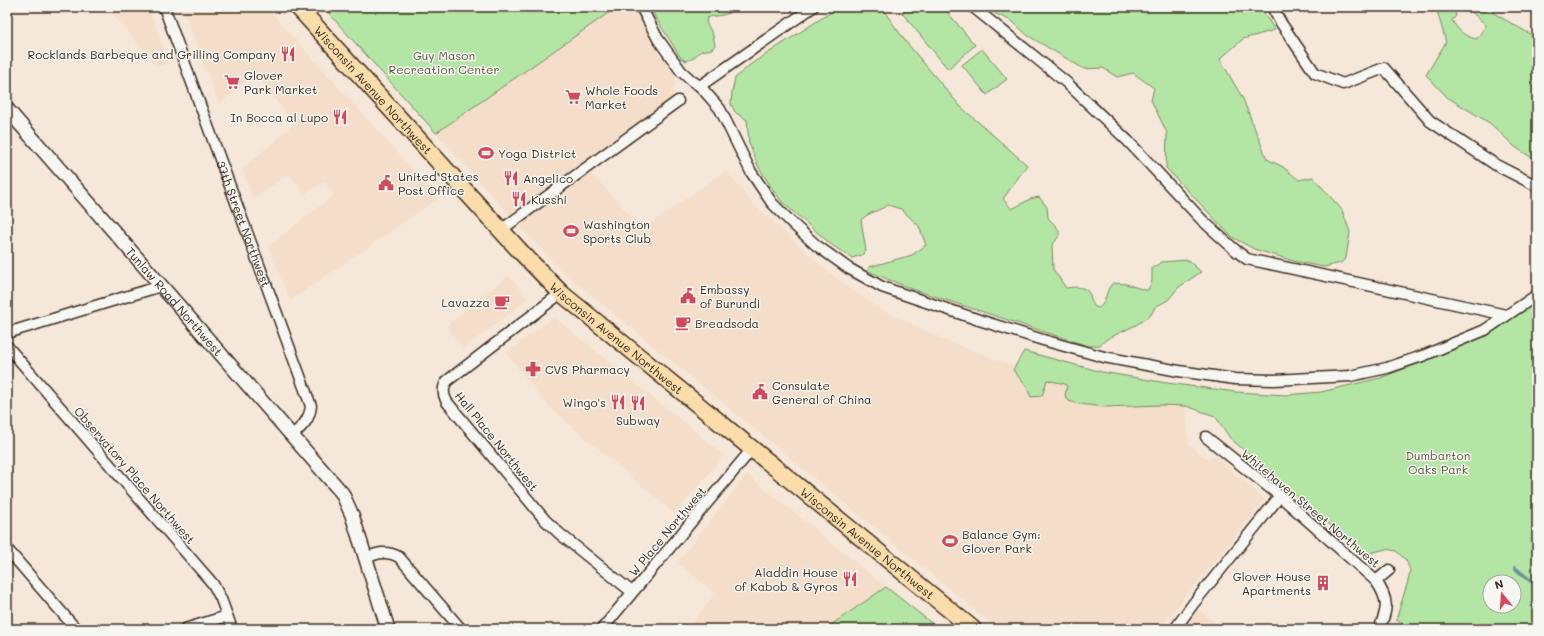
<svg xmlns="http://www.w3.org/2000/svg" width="1544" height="636" font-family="Mali,sans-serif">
<rect width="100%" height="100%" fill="#f5e8da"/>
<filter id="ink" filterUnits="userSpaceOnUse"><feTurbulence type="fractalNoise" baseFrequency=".025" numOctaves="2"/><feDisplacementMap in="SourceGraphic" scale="8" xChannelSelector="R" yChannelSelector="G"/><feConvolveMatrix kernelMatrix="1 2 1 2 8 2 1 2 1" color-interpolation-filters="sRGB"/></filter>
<g filter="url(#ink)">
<!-- built -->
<path fill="#f4dec9" d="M107 7H148L169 63 157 67Z
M182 7H266L439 198 290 301 268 246 334 195 324 181 304 195 289 174 253 199 242 169 294 124 256 74 219 105Z
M617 7H635L654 47 676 76 675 88 672 90 676 97 510 216 436 133Z
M726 170 753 204 831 274 880 309 945 340 1028 372 1185 399 1189 444 1207 459 1216 457 1265 500 1159 629H998L563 272 517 223 589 171 643 229Z
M509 275 528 299 463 349 446 326Z
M554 317 724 455 675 514 549 407 506 353Z
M747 474 886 587 825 629H699L692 623 715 593 677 563Z
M1196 607 1223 629H1179Z"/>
<!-- green -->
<path fill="#b3e5a5" stroke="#778862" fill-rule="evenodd" d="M323 7H617L436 133Z
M649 7H732L733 8C729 18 715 14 707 18L706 22 713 35 715 45 712 49 701 51 692 59 686 61 681 58Z
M839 7H881L906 42 960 106 1027 165 1003 199 1012 209 1030 199 1039 197 1047 207 1048 218C1060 230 1064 232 1052 245L1053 269 1066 288C1074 287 1086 285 1090 295 1091 299 1092 303 1095 307L1099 308C1107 302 1105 290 1113 283L1126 284 1145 290H1148L1152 281V268L1162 262 1188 260 1201 272 1179 287 1168 300 1155 307 1151 315 1136 325 1107 339 1100 345 1088 346 912 289 870 272 868 270 869 267 912 255 926 245 919 226 901 209 888 205C879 211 869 212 861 220L866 251 862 255 852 258 833 246 782 202 771 187 758 166 749 143 747 120 735 112 731 104 732 92 735 78 751 64Z
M910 7H943L975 45 948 69 902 13Z
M988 7H1260L1275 30 1243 39 1220 59 1243 99 1267 159 1283 167 1299 180 1313 177 1342 210 1350 232 1346 258 1341 263 1324 267 1297 262 1254 249 1232 237 1166 168 1167 133 1151 100 1154 88 1133 73 1117 77 1103 68 1084 69 1027 35 1012 21 996 14Z
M1436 7H1451L1455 12 1456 16 1452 20C1458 31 1465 37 1477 39L1486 25 1466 7H1483L1537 38V161L1515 147 1491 124 1447 97 1426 75 1446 42Z
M982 49 1007 79 987 95 962 65Z
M1537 302V629H1405L1404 624 1396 620 1408 581 1410 570 1406 560 1396 551 1386 549 1370 553H1362L1230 438 1215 416 1186 406 1160 405 1104 407 1079 404 1069 401 1066 398 1065 395 1067 387 1065 384 1047 380 1042 396 1031 397 1026 386 1013 370 1024 351 1102 372 1167 383 1236 392 1286 395 1321 392 1380 378 1450 351 1505 323ZM1490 582H1514V606H1490Z
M886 587 939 629H825Z"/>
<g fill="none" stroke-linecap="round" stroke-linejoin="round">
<!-- stream -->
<path stroke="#6c929a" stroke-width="4" d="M1515 568 1537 586"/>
<defs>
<g id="minor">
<path id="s1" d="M164 7 311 406C309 421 303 425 292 436"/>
<path d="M641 7 658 39 681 71 692 81 700 86 720 109 751 172 772 203 794 225 816 245 848 268 882 287 979 320 1043 340 1104 357 1179 371 1235 379 1274 380 1350 376 1387 368 1425 355 1485 330 1537 295"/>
<path d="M973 7 1067 83 1127 140 1202 220 1234 249 1247 259 1506 315"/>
<path d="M1272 7 1281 23 1315 73 1343 84 1384 68 1430 121 1496 165 1537 186"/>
<path d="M700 86 813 7"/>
<path d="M501 230 678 101"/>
<path d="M561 293 447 381C442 388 443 395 447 402L545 520 560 534 632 592"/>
<path d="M7 333 161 286"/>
<path d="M7 346 213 584 221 599 232 629"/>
<path d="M1206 437 1280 496 1376 581C1389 600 1388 609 1379 629"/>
<path d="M7 549 76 629"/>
<path d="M365 558C377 553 387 550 399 557L461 629"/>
<path d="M1376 581 1389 570"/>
<path d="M185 629 227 616"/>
<path d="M602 629 752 449"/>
<path d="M1175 629 1193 604 1280 496"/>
</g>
<g id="tertiary">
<path id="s2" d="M7 109 342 493 352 515 388 629"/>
</g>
<g id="primary">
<path id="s3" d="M298 7 519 250 561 293 973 629"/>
</g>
</defs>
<!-- minor casing -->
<use href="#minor" stroke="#3b2a1e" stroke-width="13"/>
<!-- tertiary casing -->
<use href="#tertiary" stroke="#3b2a1e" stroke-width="16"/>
<!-- primary casing -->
<use href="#primary" stroke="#3b2a1e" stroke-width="19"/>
<!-- minor -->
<use href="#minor" stroke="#f6f6f2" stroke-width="10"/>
<!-- tertiary -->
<use href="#tertiary" stroke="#f6f6f2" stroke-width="13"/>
<!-- primary -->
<use href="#primary" stroke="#faddab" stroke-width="16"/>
</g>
</g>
<!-- icons -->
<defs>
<symbol id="restaurant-bare" viewBox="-9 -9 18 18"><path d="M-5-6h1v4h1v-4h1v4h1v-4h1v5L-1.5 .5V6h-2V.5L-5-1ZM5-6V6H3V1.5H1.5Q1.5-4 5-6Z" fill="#d1495b" stroke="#f6f6f2" stroke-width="2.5" paint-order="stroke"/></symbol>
<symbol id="supermarket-bare" viewBox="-9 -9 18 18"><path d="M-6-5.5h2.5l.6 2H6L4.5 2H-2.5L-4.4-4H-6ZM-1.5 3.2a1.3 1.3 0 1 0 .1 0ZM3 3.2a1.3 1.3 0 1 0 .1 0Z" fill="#d1495b" stroke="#f6f6f2" stroke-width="2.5" paint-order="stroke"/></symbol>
<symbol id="stadium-bare" viewBox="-9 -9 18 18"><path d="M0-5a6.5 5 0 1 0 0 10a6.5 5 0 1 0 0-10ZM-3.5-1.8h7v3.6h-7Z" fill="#d1495b" stroke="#f6f6f2" stroke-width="2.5" paint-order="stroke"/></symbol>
<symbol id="civic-bare" viewBox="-9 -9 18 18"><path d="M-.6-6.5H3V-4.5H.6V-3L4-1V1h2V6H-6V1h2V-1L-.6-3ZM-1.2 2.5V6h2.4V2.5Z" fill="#d1495b" stroke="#f6f6f2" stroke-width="2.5" paint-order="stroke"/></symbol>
<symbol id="cafe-bare" viewBox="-9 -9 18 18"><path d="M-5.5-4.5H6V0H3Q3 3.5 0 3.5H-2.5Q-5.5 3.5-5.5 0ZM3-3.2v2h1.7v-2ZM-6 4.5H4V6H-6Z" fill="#d1495b" stroke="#f6f6f2" stroke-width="2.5" paint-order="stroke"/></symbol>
<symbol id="pharmacy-bare" viewBox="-9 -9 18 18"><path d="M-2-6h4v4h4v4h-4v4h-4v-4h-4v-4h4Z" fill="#d1495b" stroke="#f6f6f2" stroke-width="2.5" paint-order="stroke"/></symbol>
<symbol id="building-bare" viewBox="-9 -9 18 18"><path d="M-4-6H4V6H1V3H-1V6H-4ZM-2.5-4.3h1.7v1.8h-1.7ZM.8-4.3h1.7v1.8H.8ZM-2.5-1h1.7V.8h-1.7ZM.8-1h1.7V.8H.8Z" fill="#d1495b" stroke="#f6f6f2" stroke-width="2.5" paint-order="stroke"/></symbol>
</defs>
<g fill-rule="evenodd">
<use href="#restaurant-bare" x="277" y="43" width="22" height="22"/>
<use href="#supermarket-bare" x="221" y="71" width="22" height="22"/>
<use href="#supermarket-bare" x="562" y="86" width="22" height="22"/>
<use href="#restaurant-bare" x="329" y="106" width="22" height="22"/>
<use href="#stadium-bare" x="475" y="142" width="22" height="22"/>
<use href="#restaurant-bare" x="500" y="167" width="22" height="22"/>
<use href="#civic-bare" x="375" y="172" width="22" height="22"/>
<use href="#restaurant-bare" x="508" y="188" width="22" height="22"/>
<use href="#stadium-bare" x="560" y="220" width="22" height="22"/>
<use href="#civic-bare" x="677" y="285" width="22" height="22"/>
<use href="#cafe-bare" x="491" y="291" width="22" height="22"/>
<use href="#cafe-bare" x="672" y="312" width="22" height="22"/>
<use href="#pharmacy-bare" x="522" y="358" width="22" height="22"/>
<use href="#civic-bare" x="749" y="381" width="22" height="22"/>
<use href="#restaurant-bare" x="607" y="391" width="22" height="22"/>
<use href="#restaurant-bare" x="627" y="392" width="22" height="22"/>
<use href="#stadium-bare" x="939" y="530" width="22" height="22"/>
<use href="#restaurant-bare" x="839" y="568" width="22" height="22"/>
<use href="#building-bare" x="1312" y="572" width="22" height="22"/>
</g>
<g text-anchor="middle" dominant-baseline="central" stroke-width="3" stroke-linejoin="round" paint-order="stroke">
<!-- poi labels -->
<g font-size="12" fill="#3b2a1e" stroke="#f6f6f2" text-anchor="start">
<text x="276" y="54" text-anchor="end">Rocklands Barbeque and Grilling Company</text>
<text x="244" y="75">Glover<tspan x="244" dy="14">Park Market</tspan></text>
<text x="585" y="90">Whole Foods<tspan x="585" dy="14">Market</tspan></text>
<text x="328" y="117" text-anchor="end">In Bocca al Lupo</text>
<text x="498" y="153">Yoga District</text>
<text x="398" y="176">United States<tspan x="398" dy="14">Post Office</tspan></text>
<text x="523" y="178">Angelico</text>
<text x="531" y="199">Kusshi</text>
<text x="583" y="224">Washington<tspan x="583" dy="14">Sports Club</tspan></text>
<text x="700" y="289">Embassy<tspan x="700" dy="14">of Burundi</tspan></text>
<text x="490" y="302" text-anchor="end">Lavazza</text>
<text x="695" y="323">Breadsoda</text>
<text x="545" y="369">CVS Pharmacy</text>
<text x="772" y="385">Consulate<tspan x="772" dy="14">General of China</tspan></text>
<text x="606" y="402" text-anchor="end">Wingo's</text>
<text x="638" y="420" text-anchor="middle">Subway</text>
<text x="962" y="534">Balance Gym:<tspan x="962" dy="14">Glover Park</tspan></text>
<text x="838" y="572" text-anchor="end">Aladdin House<tspan x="838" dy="14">of Kabob &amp; Gyros</tspan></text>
<text x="1311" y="576" text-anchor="end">Glover House<tspan x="1311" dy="14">Apartments</tspan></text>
</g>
<!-- park labels -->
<g font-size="12" fill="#595940" stroke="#f6f6f2">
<text x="444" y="55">Guy Mason<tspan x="444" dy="14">Recreation Center</tspan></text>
<text x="1438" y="455">Dumbarton<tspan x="1438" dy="14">Oaks Park</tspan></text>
</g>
<!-- street labels -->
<g font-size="12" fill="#3b2a1e" stroke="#f6f6f2">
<text stroke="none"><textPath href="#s3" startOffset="112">Wisconsin Avenue Northwest</textPath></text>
<text stroke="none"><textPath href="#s1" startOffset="231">37th Street Northwest</textPath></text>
<text stroke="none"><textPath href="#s2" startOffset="255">Tunlaw Road Northwest</textPath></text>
<text stroke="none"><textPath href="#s3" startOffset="460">Wisconsin Avenue Northwest</textPath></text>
<text transform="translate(497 441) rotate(51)">Hall Place Northwest</text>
<text transform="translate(135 475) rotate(49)">Observatory Place Northwest</text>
<text transform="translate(1311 508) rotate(40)">Whitehaven Street Northwest</text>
<text transform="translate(667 531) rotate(-50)">W Place Northwest</text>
<text stroke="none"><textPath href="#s3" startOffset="784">Wisconsin Avenue Northwest</textPath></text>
</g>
</g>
<!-- margin -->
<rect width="1544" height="636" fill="none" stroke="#f6f6f2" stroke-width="24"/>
<rect x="12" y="12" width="1520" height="612" fill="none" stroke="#3b2a1e" stroke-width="1.5" filter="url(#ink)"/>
<!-- north arrow -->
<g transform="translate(1502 594) rotate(343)"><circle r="19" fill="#f6f6f2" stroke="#aba49d"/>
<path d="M0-3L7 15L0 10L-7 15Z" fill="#d1495b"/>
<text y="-6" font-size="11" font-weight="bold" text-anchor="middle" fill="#3b2a1e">N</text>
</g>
</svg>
